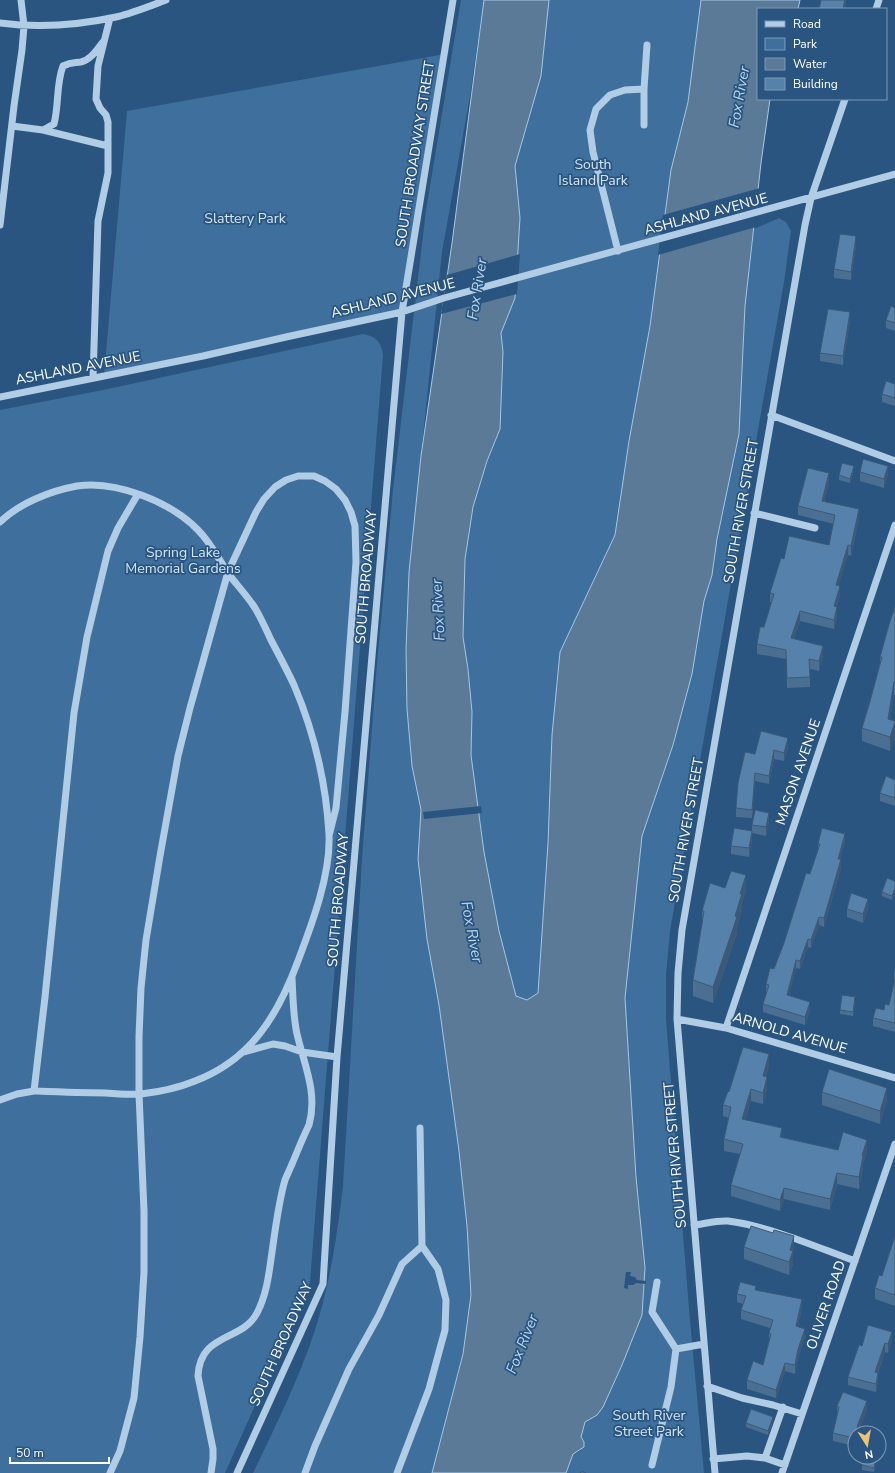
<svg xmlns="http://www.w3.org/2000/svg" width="895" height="1473" font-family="'Nunito Sans',sans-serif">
<rect width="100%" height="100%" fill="#295580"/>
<!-- green -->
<path fill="#3e6f9d" d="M461 0H484L470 96 442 252 409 572 406 650 407 709 412 766 421 810 427 939 439 1005 459 1151 467 1226 471 1295 463 1353 432 1473H253C275 1427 298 1381 314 1333 330 1285 337 1236 343 1186L362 859 376 675 393 490 426 210Z
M549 0H701L688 102 671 170 650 326 629 441 615 535 560 652 552 735 548 843 538 993 527 1000 516 997 499 931 484 852 471 755 472 712 468 669 463 637 465 559 473 507 487 461 500 429 503 352 501 333 515 298 520 218 515 166 541 76Z
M445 54 402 312 104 376 127 111Z
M779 218 786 222 791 231 784 282 670 931 666 976V1019L689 1309 704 1473H566L573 1454 580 1451 584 1442 581 1437 585 1422 597 1415 645 1268 636 1177 625 998 642 836 673 745 692 674 704 600 712 575 717 539 739 434 745 306 754 229Z
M363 334C376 336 382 343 383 355L310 1282 225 1473H0V410L103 390Z"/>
<!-- water -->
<path fill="#5b7a98" stroke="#a5c8e6" d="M484 0H549L541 76 515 166 520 218 515 298 501 333 503 352 500 429 487 461 473 507 465 559 463 637 468 669 472 712 471 755 484 852 499 931 516 996 527 1000 538 993 548 843 552 735 560 652 615 535 629 441 650 326 671 170 688 102 701 0H800L798 9H758V99H770L761 163 745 306 739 434 717 539 712 575 704 601 692 674 673 745 642 836 625 998 636 1177 645 1268 642 1315 622 1365 603 1407 597 1415 585 1422 581 1437 584 1442V1447L573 1454 566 1473H432L463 1354 471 1295 467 1226 459 1151 439 1005 427 939 418 859 421 810 412 766 407 709 406 650 409 572 421 456 452 243Z"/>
<!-- pier -->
<path fill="#295580" d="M760 188 756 227 658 255 663 215Z
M520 254 517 294 441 314 447 275Z
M481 806 482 813 424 819 423 812Z
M626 1272H631L630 1276 635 1277 637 1280 646 1281V1284L637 1283 634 1284V1285H628V1289L624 1288Z"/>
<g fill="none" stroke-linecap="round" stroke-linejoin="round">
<!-- minor -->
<path stroke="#b1cce5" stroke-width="7" d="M876 9 879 0
M0 23C38 28 79 25 116 17 133 13 150 6 166 0
M644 125V89L647 45
M12 126 43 130 54 124C59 105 56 84 63 66 71 62 73 63 81 62 91 60 97 49 103 42
M43 130 108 146
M0 225 14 106 22 50 24 26 21 0
M618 251 593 152 590 130 596 109 610 95 625 90 644 89
M93 378 98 221 108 173V122L106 115 100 108 96 99 98 66 110 18
M0 397 203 356 286 337 402 312 444 298 895 174
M771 415 895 461
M754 513 815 528
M0 522C20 503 50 491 77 486 116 480 171 502 198 530 211 543 219 560 230 576 238 586 248 597 255 608 261 618 266 629 271 640 279 655 287 670 294 685 314 732 326 783 329 834 331 874 312 924 298 961 278 1015 251 1060 195 1081 178 1088 159 1092 141 1094 129 1095 117 1094 105 1093 81 1093 58 1092 34 1091L17 1094 0 1100
M677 1019 726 1028 895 1078
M726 1028 895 525
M244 1052 273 1044 285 1046 302 1052 337 1057
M34 1091 45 997 74 713 87 637 108 551 118 528 138 494
M694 1225C704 1224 717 1220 728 1221 769 1226 816 1247 855 1261
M657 1282 652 1312 676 1349
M707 1386 742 1398 773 1405 802 1414
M783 1407 765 1458 785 1465
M713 1459 747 1456 765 1458
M652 1465 671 1387 676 1349 704 1344
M110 1473 120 1451 134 1398 140 1337 144 1272V1211L139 1094V1037L141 988 146 940 160 856 178 756 190 708 228 572 256 512 264 499 275 487 286 480 298 476H314L325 481 336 489 345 500 351 512 355 526 356 562 345 712 336 808 329 836
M211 1473 213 1459V1449L198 1376C200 1332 242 1342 257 1313 267 1294 269 1273 272 1252 275 1231 279 1200 285 1180 287 1175 290 1169 292 1164 298 1150 303 1137 309 1125 318 1093 304 1064 297 1034 293 1016 293 996 292 978
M237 1473 323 1284 337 1057 402 312 453 0
M305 1473 315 1446 349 1369 379 1315 402 1264 422 1246
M397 1473 429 1389 445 1330 446 1300 438 1269 422 1246 420 1128
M715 1473 677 1019 678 973 682 930 805 225 811 198 845 99
M782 1473 895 1144"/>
</g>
<!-- wall -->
<path fill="#4a6f92" d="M856 245 851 280 834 278V269Z
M895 308V331L886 328V320Z
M850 321 843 365 820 361V353Z
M895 384V406L882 402V394Z
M854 470 850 483 839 480V475Z
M860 472 888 474 884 488 860 481Z
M829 483 824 502 859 519 851 556 848 555 838 586 840 596 836 607 837 617 834 629 800 621 794 638 823 655 819 671 810 669V687L787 688 786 659 757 654V644L764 627 772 603 770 602V593L784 559 829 545 834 524 798 515V506Z
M895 607V695H894L890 719 895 722V735L890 751 862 741V728L869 705 880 663V657Z
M788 747 784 761 774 759 769 784 755 781 752 818 736 817V808L755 754Z
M895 780V806L880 801V793Z
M769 821 766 836 752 833V839L749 857 731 854V846L752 831V825Z
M845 842 840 859 841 868 824 927 819 925 811 948 808 947 800 969 796 968 789 995 810 1010 805 1025 763 1012V1004L767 993H766V984L774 969 810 874 818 850V844Z
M895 881V892L892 900 882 896V892Z
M725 888 746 891 742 904V910L737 927V933L713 1003 693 996V980L702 924V911Z
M868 908 863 923 847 917V909Z
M895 969V1032L873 1026V1018L884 1010 889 1005 894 982V974Z
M855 1001 853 1016 840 1014V1010Z
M769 1066 766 1076 767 1088 763 1104 751 1101 745 1120 782 1138 838 1150 867 1151 863 1163V1167L859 1189 837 1184 830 1210 784 1199 780 1211 731 1196V1185L740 1154 724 1151V1139L729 1118 723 1116V1105L729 1092Z
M822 1092 887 1100 880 1124 822 1105Z
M895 1236V1306L875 1299V1288L882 1276Z
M744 1247 794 1249 793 1252V1264L789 1275 744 1259Z
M756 1290 802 1307 798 1326 805 1337 798 1358 795 1374 785 1371 776 1398 747 1389V1380L763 1365 769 1341V1333L770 1328 741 1319V1310L743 1304 737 1302V1294Z
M892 1340 888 1353 885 1352 878 1373V1381L876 1392 848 1385V1377L862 1346Z
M837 1406 867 1410 858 1433H855V1444L854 1446 833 1441V1433L837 1415Z
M773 1421 768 1435 746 1427V1423Z
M877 1457 874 1472 862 1470V1465Z"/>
<!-- shaded-wall -->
<path fill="#3c5a77" d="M845 0H846V6L845 9H843Z
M856 236V245L851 280V272Z
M850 312V321L843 365V356Z
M854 466V470L850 483V479Z
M888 466V474L884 488V479Z
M829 473V483L822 511V501Z
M859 509V519L851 556V546Z
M848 545V555L836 595V585Z
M840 586V596L834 616V606Z
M837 607V617L834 629V620Z
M800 611V621L791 648V638Z
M823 646V655L819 671V661Z
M894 682V695L888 732V719Z
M895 722V735L890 751V737Z
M788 738V747L784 761V753Z
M774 750V759L769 784V776Z
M755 773V781L752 818V810Z
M769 813V821L766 836V827Z
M752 831V839L749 857V848Z
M845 834V842L838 867V859Z
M841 859V868L824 927V918Z
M746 875V891L742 904V910L737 927V933L713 1003V987L735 916 740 894Z
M895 888V892L892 900V896Z
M868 899V908L863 923V914Z
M819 917V925L811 948V940Z
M808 939V947L800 969V961Z
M796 960V968L787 1003V995Z
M855 997V1001L853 1016V1012Z
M810 1002V1010L805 1025V1017Z
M769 1054V1066L763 1087V1076Z
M767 1077V1088L763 1104V1093Z
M887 1088V1100L880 1124V1111Z
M751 1089V1101L742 1130V1119Z
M782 1128V1140L780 1137Z
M867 1140V1151L863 1163V1167L859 1189V1177L862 1155Z
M837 1173V1184L830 1210V1199Z
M784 1188V1199L780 1211V1200Z
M794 1236V1249L793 1252V1264L789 1275 790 1250Z
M802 1299V1307L796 1334V1326Z
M805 1329V1337L798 1358 795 1374V1365L798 1349Z
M892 1332V1340L888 1353V1344Z
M885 1343V1352L875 1380V1372Z
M785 1363V1371L776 1398V1390Z
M878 1373V1381L876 1392V1384Z
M867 1401V1410L858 1433H856L858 1424Z
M773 1417V1421L768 1435V1431Z
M855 1435V1444L854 1446V1438Z
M876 1457H877V1458L874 1472V1468Z"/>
<!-- building -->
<path fill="#5681aa" stroke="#3c5a77" d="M821 0H845L843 9H819Z
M840 234 856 236 851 272 834 269Z
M891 306 895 308V323L886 320Z
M828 309 850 312 843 356 820 353Z
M886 381 895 384V398L882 394Z
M863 459 888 466 884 479 860 472Z
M842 463 854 466 850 479 839 475Z
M808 468 829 473 822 501 859 509 851 546 848 545 836 585 840 586 834 606 837 607 834 620 800 611 791 638 823 646 819 661 809 659 810 677 787 678 786 650 757 644 760 627H764L774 594 770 593 781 558 784 559 789 536 829 545 835 515 798 506Z
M895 607V682H894L888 719 895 721V722L890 737 862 728 869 705 882 657H880L890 621Z
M761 731 788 738 784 753 774 750 769 776 755 773 752 810 736 808 738 783 745 752 755 754Z
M886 776 895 780V798L880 793Z
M755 810 769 813 766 827 752 825Z
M734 828 752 831 749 848 731 846Z
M822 828 845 834 838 859H841L824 918 819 917 811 940 808 939 800 961 796 960 787 995 810 1002 805 1017 763 1004 769 985 766 984 770 968 774 969 784 943 806 873 810 874 820 844H818Z
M731 871 746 875 740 894H742L735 916 737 917 713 987 693 980 704 911H702L710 883 725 888Z
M887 878 895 881V888L892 896 882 892Z
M851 893 868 899 863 914 847 909Z
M895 979V1023L873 1018 876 1008 884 1010 885 1004 889 1005Z
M842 995 855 997 853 1012 840 1010Z
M743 1047 769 1054 763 1076 767 1077 763 1093 751 1089 742 1119 782 1128 780 1137 838 1150 843 1132 867 1140 862 1155 863 1156 859 1177 837 1173 830 1199 784 1188 780 1200 731 1185 743 1144 724 1139 731 1107 723 1105 728 1091 729 1092Z
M829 1069 887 1088 880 1111 822 1092Z
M751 1226 773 1233 774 1230 794 1236 790 1250 793 1251 789 1262 744 1247Z
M895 1236V1295L875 1288 879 1275 882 1276Z
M740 1282 756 1286 755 1290 802 1299 796 1326 805 1329 798 1349 795 1365 785 1363 776 1390 747 1380 753 1361 763 1365 771 1334 769 1333 773 1320 741 1310 746 1296 737 1294Z
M868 1325 892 1332 888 1344 885 1343 875 1372 878 1373 876 1384 848 1377 859 1345 862 1346Z
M843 1392 867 1401 858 1424 856 1433H855L854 1438 833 1433 839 1407 837 1406Z
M751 1409 773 1417 768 1431 746 1423Z
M864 1457H876L874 1468 862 1465Z
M582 1471 586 1473H580Z"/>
<g text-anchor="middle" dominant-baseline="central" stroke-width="3.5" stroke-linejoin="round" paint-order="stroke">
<!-- street labels -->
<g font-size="14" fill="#fff" stroke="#295580">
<text transform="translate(415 154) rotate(-81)">SOUTH BROADWAY STREET</text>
<text transform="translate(706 214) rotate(-15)">ASHLAND AVENUE</text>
<text transform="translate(393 298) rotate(-14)">ASHLAND AVENUE</text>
<text transform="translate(78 368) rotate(-11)">ASHLAND AVENUE</text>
<text transform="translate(741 511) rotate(-80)">SOUTH RIVER STREET</text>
<text transform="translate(366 577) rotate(-85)">SOUTH BROADWAY</text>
<text transform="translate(798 772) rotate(-71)">MASON AVENUE</text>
<text transform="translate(686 830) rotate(-80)">SOUTH RIVER STREET</text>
<text transform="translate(338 900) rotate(-85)">SOUTH BROADWAY</text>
<text transform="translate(790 1033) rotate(16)">ARNOLD AVENUE</text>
<text transform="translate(675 1155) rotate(-95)">SOUTH RIVER STREET</text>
<text transform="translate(826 1305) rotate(-71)">OLIVER ROAD</text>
<text transform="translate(281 1344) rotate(-66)">SOUTH BROADWAY</text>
</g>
<!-- park labels -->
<g font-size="14" fill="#d3e5f5" stroke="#295580">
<text x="593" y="164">South<tspan x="593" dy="16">Island Park</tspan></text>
<text x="245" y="218">Slattery Park</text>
<text x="183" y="552">Spring Lake<tspan x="183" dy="16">Memorial Gardens</tspan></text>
<text x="649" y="1415">South River<tspan x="649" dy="16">Street Park</tspan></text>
</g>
<!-- water labels -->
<g font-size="15" font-style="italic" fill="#bcd6ed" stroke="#295580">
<text transform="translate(739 97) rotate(-80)">Fox River</text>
<text transform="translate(477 289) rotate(-81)">Fox River</text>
<text transform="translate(438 610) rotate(-93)">Fox River</text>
<text transform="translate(472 932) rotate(79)">Fox River</text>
<text transform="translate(522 1344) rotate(-68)">Fox River</text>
</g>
</g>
<!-- legend -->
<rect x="757" y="8" width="130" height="92" fill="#295580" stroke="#7f99b3"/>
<rect x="765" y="21" width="20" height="6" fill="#b1cce5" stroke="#7f99b3"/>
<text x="793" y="28" font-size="12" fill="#ffffff">Road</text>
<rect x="765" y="38" width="20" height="12" fill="#3e6f9d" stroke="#7f99b3"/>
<text x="793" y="48" font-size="12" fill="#ffffff">Park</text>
<rect x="765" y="58" width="20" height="12" fill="#5b7a98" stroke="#7f99b3"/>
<text x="793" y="68" font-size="12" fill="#ffffff">Water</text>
<rect x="765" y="78" width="20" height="12" fill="#5681aa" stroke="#7f99b3"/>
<text x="793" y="88" font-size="12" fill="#ffffff">Building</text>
<!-- north arrow -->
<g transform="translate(867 1445) rotate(169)"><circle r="19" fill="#295580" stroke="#7f99b3"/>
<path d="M0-3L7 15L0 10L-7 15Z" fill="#ecc378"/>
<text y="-6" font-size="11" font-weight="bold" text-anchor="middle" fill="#ffffff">N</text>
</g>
<!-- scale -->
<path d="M10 1457v6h99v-6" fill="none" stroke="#ffffff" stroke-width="2"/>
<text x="16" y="1457" font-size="12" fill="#ffffff" stroke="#295580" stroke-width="3" paint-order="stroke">50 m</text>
</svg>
